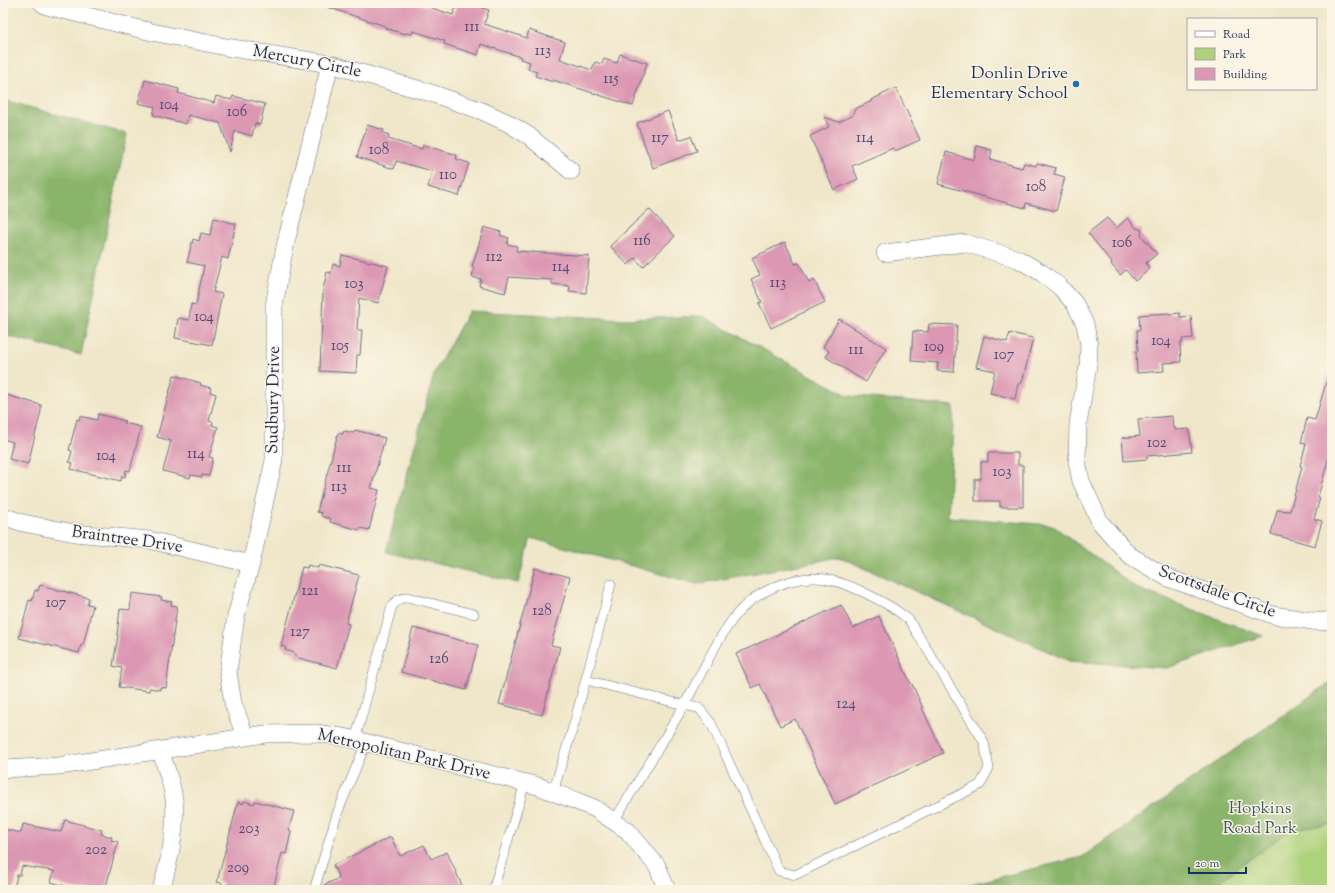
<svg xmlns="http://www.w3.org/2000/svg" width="1335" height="893" font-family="'Sorts Mill Goudy',serif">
<rect width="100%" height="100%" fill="#fcf5e5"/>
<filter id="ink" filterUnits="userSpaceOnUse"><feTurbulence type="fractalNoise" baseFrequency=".025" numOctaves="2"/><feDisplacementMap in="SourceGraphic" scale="8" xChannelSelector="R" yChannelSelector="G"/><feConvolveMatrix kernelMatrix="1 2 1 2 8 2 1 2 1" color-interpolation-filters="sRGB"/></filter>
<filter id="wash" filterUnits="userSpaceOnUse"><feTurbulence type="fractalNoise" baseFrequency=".012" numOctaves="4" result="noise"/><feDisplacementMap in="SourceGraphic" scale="16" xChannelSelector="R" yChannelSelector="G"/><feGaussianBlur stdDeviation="0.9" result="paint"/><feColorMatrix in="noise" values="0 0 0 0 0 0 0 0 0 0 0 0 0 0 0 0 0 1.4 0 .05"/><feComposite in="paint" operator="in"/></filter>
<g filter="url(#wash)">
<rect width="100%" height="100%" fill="#f0e7ca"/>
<!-- green -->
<path fill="#add27b" stroke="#64806c" d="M1332 681V890H1074Z"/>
<!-- forest -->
<path fill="#8ab46b" stroke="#527264" d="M3 100 127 134 81 355 3 335Z
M469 311 626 319 702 316 849 396 954 406 948 517 1052 525 1136 588 1263 636 1167 668 1069 661 840 557 697 584 531 538 518 583 386 552 435 371Z
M1332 681V824L1290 830 1207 890H946L1082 857Z"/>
<g id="blocks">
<!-- building -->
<path fill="#dc98b3" d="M325 3H417L453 15 457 3H479L482 8 489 10 484 24 527 38 529 30 565 42 560 59 592 70 595 62 602 64 604 59 617 63 620 54 647 63 633 106 553 80V82L535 76 537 72 528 69 530 62 520 59 521 57 481 44 478 55 444 44 445 41 413 31 412 34 406 33 405 34 385 28V26L324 6Z
M145 80 179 89 178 93 214 103 216 96 231 100 233 96 265 104 260 125 255 123 252 136 235 131 230 152 220 123 188 115 186 124 153 115 155 107 138 103Z
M896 88 920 140 895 151 893 148 852 166 858 179 834 190 810 136 829 127 824 117 839 122 852 116 855 109 872 101 871 100Z
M668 111 679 140 691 136 697 151 653 168 637 123Z
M367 125 384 130 383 133 389 135 388 139 422 149 423 145 457 155 456 159 469 163 459 196 428 187 432 171 396 161 394 169 357 157Z
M977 146 992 150 990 159 1022 168 1024 163 1036 166 1037 163 1056 168 1054 174 1065 177 1056 211 1026 203 1025 208 938 184 946 152 974 160Z
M649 209 675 236 643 267 635 258 628 265 610 246Z
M214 218 236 224 228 259 222 257 213 292 222 294 212 345 175 338 178 318 189 320 191 304 196 305 204 266 187 262 193 239 199 241 201 233 210 235Z
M1107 218 1116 228 1128 218 1136 228 1142 230 1141 235 1157 254 1146 263 1150 269 1135 281 1126 270 1120 275 1111 264 1112 263 1088 233Z
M484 227 501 232 500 235 509 238 507 244 517 246 516 251 589 256 586 293 569 291 570 286 552 284V280L509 277 505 293 479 286 481 279 472 277 474 268 472 267Z
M785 242 795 264 799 263 809 283 814 280 825 302 771 328 759 303 762 302 751 279 760 275 752 258Z
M342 255 388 266 378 303 359 298 357 330H362L360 355H357L356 373 320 371 323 290 327 272 331 273 333 264 340 266Z
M1169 313V314L1180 313V317L1191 316 1193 338 1182 339 1183 343H1180L1181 362 1163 363 1164 371 1137 373 1136 351H1138L1137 330H1140L1139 315Z
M839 319 886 348 866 382 826 357 829 351 823 347Z
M929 324 957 325 954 372 937 371 938 363 911 361 913 331 928 332Z
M1010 333 1033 338 1023 379 1021 384H1018L1015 399 990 393 995 371 976 367 984 336 1007 342Z
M174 375 201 383 200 385 211 388 210 392 216 394 209 421 213 422 212 425 218 427 209 457 213 458 209 476 202 475V477L191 475 190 478 163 471 171 441 157 437Z
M1328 376H1332V454L1330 453 1318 497 1320 498 1314 519 1322 521 1315 546 1271 534 1277 510 1290 511 1302 467 1300 466 1306 444 1301 443 1307 418 1315 420Z
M3 394 41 405V411L28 464 9 459 13 442 3 439Z
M98 414 125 421 124 423 141 427 130 471 126 470 125 477 122 476 121 481 71 469 73 463 69 462 72 451 69 450 77 419 79 420 80 416 97 420Z
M1172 416 1173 427H1175V430L1189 429 1192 452 1147 456V459L1124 461 1122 438 1140 436 1138 419Z
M355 430 385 438 371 488 379 490 369 530 361 528 360 530 330 522 331 519 321 516 322 513 317 512 338 433 343 434 344 431 354 433Z
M988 453H1018V465H1023V507H1000V501H975V479H981V462H988Z
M308 565 318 568 319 565 359 575 346 623 349 624 337 668 295 657V653L285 650 286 647 281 646 302 567 307 568Z
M535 568 570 577 551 645 560 647 542 715 499 704Z
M40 585 89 598 87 604 93 605 83 645H81L79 653 19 638 29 600 32 601 35 590 38 591Z
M132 593 162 597 161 600 172 602 171 605 177 606 166 688 160 687V690L150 688 149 691 119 687 122 668 113 666 118 635H117L120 609 130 610Z
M841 605 853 628 879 616 911 684H912L923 708H922L943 753 835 804 795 719 780 726 760 684 752 688 736 654Z
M413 628 478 645 466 690 401 672Z
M244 801 254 804 255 801 294 811 289 829 291 832 286 854 282 853 273 890H234L222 887V883L217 882 238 802 243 804Z
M65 820 102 830 101 834 112 837 111 840 118 842 105 890H79L51 882 54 871 22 866 20 875H17L14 890H3V829L21 833 23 824 61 832Z
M391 837 400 856 424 845 431 859 447 852 464 890H320L322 886 339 878 333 865Z"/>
</g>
</g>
<g filter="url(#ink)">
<use href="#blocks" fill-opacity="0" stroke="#666f84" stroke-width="1"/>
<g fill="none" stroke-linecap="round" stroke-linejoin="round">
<defs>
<path id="service" d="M586 680 684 705 699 708 711 723 779 871 795 875 980 785 989 768 984 742 909 620C896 609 888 605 873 597 858 589 843 582 825 579 794 574 756 591 736 615 714 643 701 676 683 707 661 745 637 783 614 821
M355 740 392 606 398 600 407 597 474 614
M553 792 574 724 611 584
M314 890 337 814 366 743
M493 890 525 783"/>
<path id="minor" d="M42 3 47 6 152 32 226 47 330 64 431 93 482 111 508 123 529 136 571 171
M885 253 965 243 1018 259 1042 273 1060 287 1075 304 1085 324 1089 345 1088 366 1078 424 1077 461 1081 481 1100 522 1129 555 1168 578 1273 615 1319 622 1332 620
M3 516 23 523 75 533 149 540 251 564
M245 736 233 703 228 672 236 616 251 564 274 460V306L285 246 330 64
M161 751C165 767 172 783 174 799 177 827 169 863 161 890
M3 769 59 766 265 734 316 733 348 738 538 786 594 808 628 831 657 866 667 890"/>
</defs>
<!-- service casing -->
<use href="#service" stroke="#666f84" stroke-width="10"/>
<!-- minor casing -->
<use href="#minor" stroke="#666f84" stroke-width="18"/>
<!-- service -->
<use href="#service" stroke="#fff" stroke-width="9"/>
<!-- minor -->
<use href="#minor" stroke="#fff" stroke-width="17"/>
</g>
</g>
<!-- markers -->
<circle fill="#1f6fb2" stroke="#fcf5e5" stroke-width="1.5" cx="1076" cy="84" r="4"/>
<g text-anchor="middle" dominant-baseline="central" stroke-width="3" stroke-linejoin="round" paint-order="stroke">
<!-- number labels -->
<g font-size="15" fill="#4b4973">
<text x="472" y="27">111</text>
<text x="543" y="51">113</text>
<text x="611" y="79">115</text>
<text x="169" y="105">104</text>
<text x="237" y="112">106</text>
<text x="660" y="138">117</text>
<text x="865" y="138">114</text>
<text x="379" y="150">108</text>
<text x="448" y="175">110</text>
<text x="1036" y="187">108</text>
<text x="642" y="241">116</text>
<text x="1122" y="243">106</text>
<text x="494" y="257">112</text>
<text x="561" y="267">114</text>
<text x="778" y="283">113</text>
<text x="354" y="284">103</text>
<text x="204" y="317">104</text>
<text x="1161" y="341">104</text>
<text x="340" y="346">105</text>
<text x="934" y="347">109</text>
<text x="856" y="350">111</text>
<text x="1004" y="355">107</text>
<text x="1157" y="443">102</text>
<text x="196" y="454">114</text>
<text x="106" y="456">104</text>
<text x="344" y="468">111</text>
<text x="1002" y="472">103</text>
<text x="339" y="487">113</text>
<text x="310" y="591">121</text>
<text x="56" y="603">107</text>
<text x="542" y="611">128</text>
<text x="300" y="632">127</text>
<text x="439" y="659">126</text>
<text x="846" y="704">124</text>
<text x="249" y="829">203</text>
<text x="96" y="850">202</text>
<text x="238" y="868">209</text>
</g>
<!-- street labels -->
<g font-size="17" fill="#1b2f5e" stroke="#fcf5e5">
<text transform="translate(307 62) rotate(11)">Mercury Circle</text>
<text transform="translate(274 400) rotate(-89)">Sudbury Drive</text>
<text transform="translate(127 540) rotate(8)">Braintree Drive</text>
<text transform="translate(1217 592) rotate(20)">Scottsdale Circle</text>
<text transform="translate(404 755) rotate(13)">Metropolitan Park Drive</text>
</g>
<!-- poi labels -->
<g font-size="17" fill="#1b2f5e" stroke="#fcf5e5" text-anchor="end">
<text x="1068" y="74">Donlin Drive<tspan x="1068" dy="20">Elementary School</tspan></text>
</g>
<!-- park labels -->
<g font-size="17" fill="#405865" stroke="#fcf5e5">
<text x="1260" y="809">Hopkins<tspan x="1260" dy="20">Road Park</tspan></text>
</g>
</g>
<!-- margin -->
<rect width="1335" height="893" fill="none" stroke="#fcf5e5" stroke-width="16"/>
<!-- legend -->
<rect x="1187" y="18" width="130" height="72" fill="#fcf5e5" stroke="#a2a6af"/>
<rect x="1195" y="31" width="20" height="6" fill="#ffffff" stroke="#a2a6af"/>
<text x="1223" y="38" font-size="12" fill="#1b2f5e">Road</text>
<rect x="1195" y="48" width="20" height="12" fill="#add27b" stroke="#a2a6af"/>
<text x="1223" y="58" font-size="12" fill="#1b2f5e">Park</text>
<rect x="1195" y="68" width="20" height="12" fill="#dc98b3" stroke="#a2a6af"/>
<text x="1223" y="78" font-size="12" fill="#1b2f5e">Building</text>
<!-- scale -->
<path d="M1189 867v6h57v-6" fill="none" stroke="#1b2f5e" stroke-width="2"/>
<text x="1195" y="867" font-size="12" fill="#1b2f5e" stroke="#fcf5e5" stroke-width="3" paint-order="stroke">20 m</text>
</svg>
